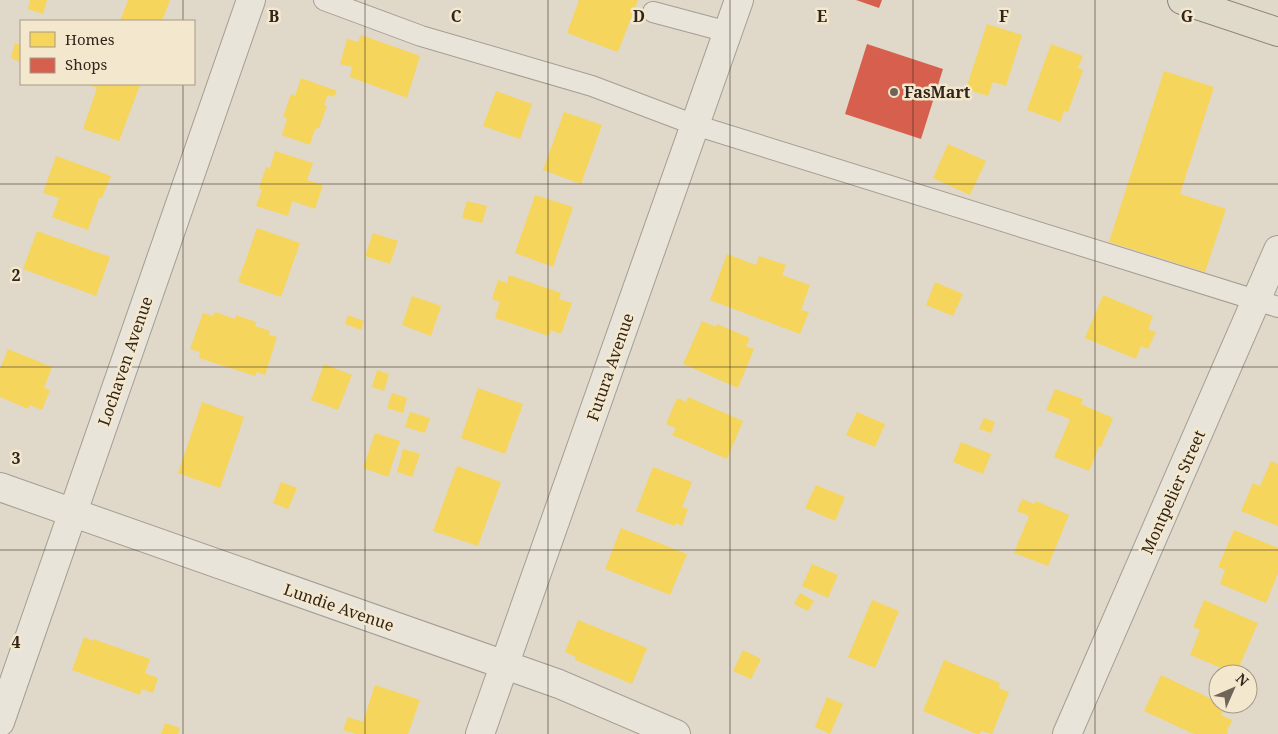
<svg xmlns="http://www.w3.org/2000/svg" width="1278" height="734" font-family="'Noto Serif',serif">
<rect width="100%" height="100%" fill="#e0d8c8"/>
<!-- homes -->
<path fill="#f6d55c" d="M30 0H47L43 14 28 9Z
M128 0H170L162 21H120Z
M579 0H638L618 52 567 33Z
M987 24 1022 35 1006 86 993 82 988 96 966 89Z
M361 35 420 56 407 98 350 77 352 67 340 64 347 39 358 42Z
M15 43 21 45V62L11 58Z
M1051 44 1083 56 1078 68 1083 70 1068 112 1064 111 1060 122 1027 110Z
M1164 71 1214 87 1180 194 1226 209 1205 272 1109 242Z
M301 78 337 91 334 97 328 95 324 105 327 106 319 128 315 129 310 145 282 135 287 118 283 117 291 94 295 96Z
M92 84 140 85 119 141 83 129 97 88 91 86Z
M496 91 532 104 520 139 483 126Z
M564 112 602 125 581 184 543 170Z
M948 144 986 161 970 195 933 178Z
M275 151 313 163 307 180 323 185 315 209 292 201 288 216 256 206 262 190 259 188 266 167 270 168Z
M56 156 111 176 102 198H99L88 230 52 217 59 198 43 193Z
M535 195 573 207 553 267 515 253Z
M467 201 487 206 482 223 462 218Z
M257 228 300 243 281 297 238 282Z
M37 231 110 257 96 296 23 269Z
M373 233 398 241 390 264 365 256Z
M727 254 756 265 759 256 786 265 782 275 810 285 801 310 809 312 800 334 710 300Z
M509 275 561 293 559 299 572 303 561 334 551 330 549 336 495 318 500 302 492 299 498 280 507 283Z
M935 282 963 294 953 316 926 305Z
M1103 295 1153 316 1148 329 1156 332 1148 349 1141 346 1136 359 1085 338Z
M412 296 441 306 431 336 402 325Z
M215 312 235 319 236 315 256 322 255 326 270 331 269 335 277 337 265 375 257 372 255 376 199 358 200 352 190 349 203 313 213 316Z
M348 315 364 321 361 330 345 324Z
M702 321 716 327 717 324 750 338 746 346 754 349 738 388 683 364Z
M8 349 52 367 44 388 50 390 42 410 30 405 28 409 0 397V369Z
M324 364 352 375 338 410 311 400Z
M377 370 389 374 384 391 372 387Z
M478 388 523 404 505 454 461 438Z
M1055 389 1083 399 1081 404 1113 418 1101 447 1099 446 1089 471 1054 457 1070 419 1046 410Z
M392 393 407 398 403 413 387 408Z
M688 397 743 421 727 459 672 435 676 428 666 424 677 398 686 402Z
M202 402 244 417 220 488 178 473Z
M410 412 430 418 425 433 405 427Z
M857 412 885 424 875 447 846 435Z
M984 418 995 422 991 433 979 429Z
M375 433 400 441 388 477 363 468Z
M961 442 991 454 983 474 953 462Z
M403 449 420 454 412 477 397 472Z
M1271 461 1278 464V526L1241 511 1253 483 1260 486Z
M457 466 501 482 478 546 433 531Z
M653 467 692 482 682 507 688 509 682 526 676 523 675 526 636 511Z
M281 482 297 488 288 509 273 503Z
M816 485 845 497 835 521 805 508Z
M1022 499 1034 504 1036 501 1069 515 1048 566 1014 553 1029 516 1017 511Z
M621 528 687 554 670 595 605 569Z
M1234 530 1278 548V573L1266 603 1220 584 1225 570 1218 567Z
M812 564 838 575 828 598 802 586Z
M800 593 814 601 808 611 794 604Z
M872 600 899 611 875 668 848 657Z
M1204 600 1258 623 1236 674 1190 655 1200 630 1193 627Z
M578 620 647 648 632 684 575 660 576 657 565 652Z
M84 637 93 641V639L150 659 145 673 158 678 153 693 142 689 140 695 72 670Z
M743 650 761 659 751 679 733 671Z
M944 660 1000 683 999 688 1009 692 992 734 981 731 980 734H977L923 711Z
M1161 675 1218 702V704L1226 706 1221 715 1232 720 1227 731 1228 732 1227 734H1194L1144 711Z
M375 685 420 700 408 734H357L343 730 348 717 363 722Z
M827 697 843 704 830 734 815 727Z
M165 723 180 728 178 734H161Z"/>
<!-- shops -->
<path fill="#d6604d" d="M856 0H882L879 8Z
M867 44 943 69 921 139 845 114Z"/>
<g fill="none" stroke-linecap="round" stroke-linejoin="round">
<defs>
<path id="lane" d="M324 0 421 36 592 86 695 125 1278 307
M653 12 728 32"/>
<path id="street" d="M0 487 559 684 676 734
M0 722 251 0
M480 734 739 0
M1067 734 1278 250"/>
<path id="primary" d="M1182 0 1278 32"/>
</defs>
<!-- lane casing -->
<use href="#lane" stroke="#a59d92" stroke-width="22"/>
<!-- street casing -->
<use href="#street" stroke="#a59d92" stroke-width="30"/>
<!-- primary casing -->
<use href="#primary" stroke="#8a8378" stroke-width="30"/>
<!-- lane -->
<use href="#lane" stroke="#e8e4da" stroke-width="20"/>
<!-- street -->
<use href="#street" stroke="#e8e4da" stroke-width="28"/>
<!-- primary -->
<use href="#primary" stroke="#e0dacb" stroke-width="28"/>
</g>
<!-- grid -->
<path fill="none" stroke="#32261c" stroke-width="1" stroke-opacity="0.55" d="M183 0V21M365 0V734M548 0V734M730 0V734M913 0V734M1095 0V734M183 84V734M0 184H1278M0 367H1278M0 550H1278"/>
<!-- markers -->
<circle fill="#6f6458" stroke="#f3e7cd" stroke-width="2" cx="894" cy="92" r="5"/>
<g text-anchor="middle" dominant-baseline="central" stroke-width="5" stroke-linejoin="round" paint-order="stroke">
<!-- poi labels -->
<g font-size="16" font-weight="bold" fill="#32261c" stroke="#f3e7cd" text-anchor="start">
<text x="904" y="92">FasMart</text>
</g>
<!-- street labels -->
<g font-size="16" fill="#32261c" stroke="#f3e7cd">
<text transform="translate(125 361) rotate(-71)">Lochaven Avenue</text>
<text transform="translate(610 367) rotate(-71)">Futura Avenue</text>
<text transform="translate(1173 492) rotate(-66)">Montpelier Street</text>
<text transform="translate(339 607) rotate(19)">Lundie Avenue</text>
</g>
</g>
<g font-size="16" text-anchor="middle" font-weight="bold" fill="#32261c" stroke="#f3e7cd" stroke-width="5" stroke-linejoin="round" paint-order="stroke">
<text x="274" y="22">B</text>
<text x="456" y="22">C</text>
<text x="639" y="22">D</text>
<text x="822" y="22">E</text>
<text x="1004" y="22">F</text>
<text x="1187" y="22">G</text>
<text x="16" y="281">2</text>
<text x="16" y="464">3</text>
<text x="16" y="648">4</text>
</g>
<!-- legend -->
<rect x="20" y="20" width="175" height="65" fill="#f3e7cd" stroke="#a69a86"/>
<rect x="30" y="32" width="25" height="15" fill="#f6d55c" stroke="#a69a86"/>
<text x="65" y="45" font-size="15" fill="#32261c">Homes</text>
<rect x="30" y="58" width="25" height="15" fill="#d6604d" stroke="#a69a86"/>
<text x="65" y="70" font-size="15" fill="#32261c">Shops</text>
<!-- north arrow -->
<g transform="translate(1233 689) rotate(45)"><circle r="24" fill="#f3e7cd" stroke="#a69a86"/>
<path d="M0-4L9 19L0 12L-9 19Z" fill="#6f6458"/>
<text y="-8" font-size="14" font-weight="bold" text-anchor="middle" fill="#32261c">N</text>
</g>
</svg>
